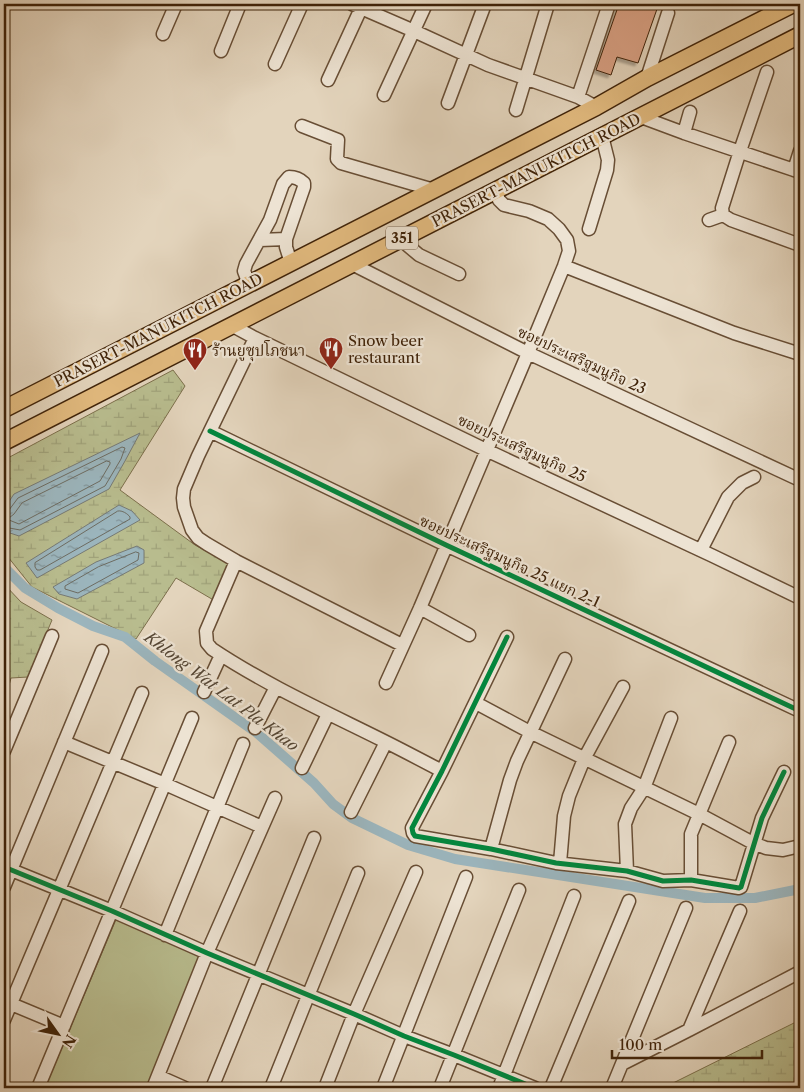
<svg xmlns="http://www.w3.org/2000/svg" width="804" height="1092" font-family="'Libre Caslon Text','Noto Serif Thai',serif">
<defs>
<pattern id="wetland-marsh" width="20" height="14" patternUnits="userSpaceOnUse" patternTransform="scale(1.25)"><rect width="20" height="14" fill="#b8bc8e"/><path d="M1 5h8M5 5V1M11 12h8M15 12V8" fill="none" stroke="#9fa179"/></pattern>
<pattern id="water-ripples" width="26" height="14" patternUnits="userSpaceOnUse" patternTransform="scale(1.25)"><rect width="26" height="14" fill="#9bb5bd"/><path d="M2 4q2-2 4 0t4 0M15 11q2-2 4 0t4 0" fill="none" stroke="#809398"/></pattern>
<filter id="shadow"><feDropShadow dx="-3" dy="3" stdDeviation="1" flood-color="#0004"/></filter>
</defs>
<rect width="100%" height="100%" fill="#e3d4bc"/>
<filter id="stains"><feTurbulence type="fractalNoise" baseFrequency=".004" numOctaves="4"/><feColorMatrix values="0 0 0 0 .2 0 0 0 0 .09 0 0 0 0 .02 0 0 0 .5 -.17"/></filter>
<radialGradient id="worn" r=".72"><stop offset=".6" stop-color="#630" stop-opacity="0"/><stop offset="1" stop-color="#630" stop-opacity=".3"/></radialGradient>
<!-- grass -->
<path fill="#b8bc8e" stroke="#7c6f4b" d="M120 910 213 949 156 1088H45Z"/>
<!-- wetland -->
<path fill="url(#wetland-marsh)" stroke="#7c6f4b" d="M173 370 185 386 120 490 195 545 239 569 222 605 176 578 136 639 32 587 4 552V460Z
M4 584 21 602 52 620 28 677 11 678 4 704Z
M800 1020V1088H663Z"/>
<!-- water -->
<path fill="url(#water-ripples)" stroke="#767a75" d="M140 433 125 461 109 489 19 536 4 531V509L14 494Z
M119 505 132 511 140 520 37 578 26 563Z
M137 546 144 550V563L77 599 59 594 53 587 96 562Z"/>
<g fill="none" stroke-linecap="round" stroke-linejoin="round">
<!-- shore -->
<path stroke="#6d6c62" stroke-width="1" d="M107 461 110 462V464L100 481 19 524 9 520V518L14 514 22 503Z
M118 511C122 510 128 514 130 517V519L40 570H37L35 567V563Z
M4 512 9 510 18 498 122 447 125 448 121 459 105 486 20 530 4 527
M136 552 139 553 138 560 78 593 65 589V586L98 567Z"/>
<!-- canal -->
<path stroke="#9bb5bd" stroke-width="10" d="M4 567 25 588 58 608 93 626 125 637 155 661 257 733 314 783 333 804 352 818 408 845 455 859 705 898H755L800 889"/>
</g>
<!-- building -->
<path fill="#d9a083" stroke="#3f2208" filter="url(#shadow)" d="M619 4H643L657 9 638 63 617 57 611 75 596 70Z"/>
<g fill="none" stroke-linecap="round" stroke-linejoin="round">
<defs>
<path id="minor" d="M352 4 414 31 488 65 578 97 596 107
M163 34 176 4
M221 51 240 4
M275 64 302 4
M767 72 740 151 722 208 723 215 731 220 800 245
M647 78 668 13
M328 80 363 4
M384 95 426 4
M578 97 609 4
M448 103 485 4
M516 110 548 4
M641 117 684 133 800 172
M302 126 338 140 337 159 341 163 434 190
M684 133 690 112
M794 170 800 151
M709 220 723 215
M589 229 607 170 608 160 602 136
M400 239 419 255 459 274
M260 240 286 239
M352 264 528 353 800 480
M564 266 734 333 800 354
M249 284 244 271 246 264 270 220 283 184 289 177C295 177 300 179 304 183V187L286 239V247L291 263
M231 325 255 338 486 450 713 556 800 598
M255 338 198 456 184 489 183 498 184 507 192 530 198 538 207 544 236 561 402 645
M210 431 446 545 800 711
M701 550 728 497 742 483 754 477
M236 561 206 631 207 643 212 649C266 685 326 712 384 741 404 751 423 761 442 771
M420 608 469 635
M507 637 442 771 412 828 413 833 415 836 491 849 556 863 627 871 663 881 691 880 739 888 741 887 762 818 784 772
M386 683 420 608 528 353 564 266 569 251 567 240 559 229 548 219 529 211 504 205 499 200 495 190
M204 692 221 655
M476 703 530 732 699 814 753 843 766 848 783 850 800 846
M255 728 276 687
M64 742 165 784 262 827
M4 751 52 636
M302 768 328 714
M351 812 386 742
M491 849 510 780 517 761 565 659
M560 863 564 816 569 796 584 759 623 687
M4 867 112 911 207 953 354 1014 404 1036 454 1055 535 1088
M627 871 625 824 631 808 644 788 671 718
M691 880V834L729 742
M4 887 102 651
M165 935 243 744
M4 1001 64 1026
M4 1020 59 890 142 693
M689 1030 740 911
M622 1064 689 1030 800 972
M158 1076 185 1088
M38 1088 192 718
M153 1088 207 953 275 798
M212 1088 314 838
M271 1088 308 996 358 873
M325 1088 354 1014 416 872
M383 1088 466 877
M440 1088 519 890
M499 1088 574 896
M551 1088 629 901
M612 1088 686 908"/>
<path id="major" d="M4 409 596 107 647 78 793 4
M4 442 800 35"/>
</defs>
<!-- minor casing -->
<use href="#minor" stroke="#684e35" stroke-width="15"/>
<!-- major casing -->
<use href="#major" stroke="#3f2208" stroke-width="19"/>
<!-- minor -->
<use href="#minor" stroke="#ede3d3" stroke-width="12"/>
<!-- major -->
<use href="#major" stroke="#e2ba7e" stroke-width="16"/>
<defs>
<path id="cycleway" d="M210 431 446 545 800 711
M507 637 442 771 412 828 413 833 415 836 491 849 556 863 627 871 663 881 691 880 739 888 741 887 762 818 784 772
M4 867 112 911 207 953 354 1014 404 1036 454 1055 535 1088"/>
</defs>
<!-- cycleway casing -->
<use href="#cycleway" stroke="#ede3d3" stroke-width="8"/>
<!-- cycleway -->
<use href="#cycleway" stroke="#00873e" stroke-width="5"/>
</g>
<!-- icons -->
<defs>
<symbol id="restaurant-pin" viewBox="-11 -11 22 30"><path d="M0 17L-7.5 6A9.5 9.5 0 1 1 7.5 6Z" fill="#8f2418" stroke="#ede3d3"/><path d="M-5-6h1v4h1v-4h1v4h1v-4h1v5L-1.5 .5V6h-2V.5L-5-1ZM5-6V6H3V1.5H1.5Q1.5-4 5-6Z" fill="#fff"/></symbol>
</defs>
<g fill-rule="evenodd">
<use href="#restaurant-pin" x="317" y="335" width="28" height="38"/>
<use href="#restaurant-pin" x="181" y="336" width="28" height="38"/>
</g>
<g text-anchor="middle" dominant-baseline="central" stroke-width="4.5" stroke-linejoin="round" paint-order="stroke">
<!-- shield labels -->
<rect fill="#ede3d3" stroke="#735c45" stroke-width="1" x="386" y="226.5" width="32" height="23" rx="4"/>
<g font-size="14" font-weight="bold" fill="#3f2208">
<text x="402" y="238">351</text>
</g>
<!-- street labels -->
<g font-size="15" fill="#3f2208" stroke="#ede3d3">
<text transform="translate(536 170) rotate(-27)">PRASERT-MANUKITCH ROAD</text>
<text transform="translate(158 330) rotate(-27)">PRASERT-MANUKITCH ROAD</text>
<text transform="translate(582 360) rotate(25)">ซอยประเสริฐมนูกิจ 23</text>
<text transform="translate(522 448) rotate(25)">ซอยประเสริฐมนูกิจ 25</text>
<text transform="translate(510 561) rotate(25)">ซอยประเสริฐมนูกิจ 25 แยก 2-1</text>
</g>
<!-- poi labels -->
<g font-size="15" fill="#3f2208" stroke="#ede3d3" text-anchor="start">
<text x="348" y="340">Snow beer<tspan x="348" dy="17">restaurant</tspan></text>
<text x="212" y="350">ร้านยูซุปโภชนา</text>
</g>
<!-- water labels -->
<g font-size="16" font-style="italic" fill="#564735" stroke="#ede3d3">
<text transform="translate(222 691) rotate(37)">Khlong Wat Lat Pla Khao</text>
</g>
</g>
<!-- margin -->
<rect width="804" height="1092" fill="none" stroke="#e3d4bc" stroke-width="20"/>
<rect x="5" y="5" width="794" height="1082" fill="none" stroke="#3f2208" stroke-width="2.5"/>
<rect x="10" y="10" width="784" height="1072" fill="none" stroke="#3f2208"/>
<!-- north arrow -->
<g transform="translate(58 1034) rotate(123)" stroke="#ede3d3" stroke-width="4" paint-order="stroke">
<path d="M0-4L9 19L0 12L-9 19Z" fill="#3f2208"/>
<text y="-8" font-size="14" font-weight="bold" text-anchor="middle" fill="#3f2208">N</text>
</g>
<!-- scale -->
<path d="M612 1050v8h150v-8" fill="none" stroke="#3f2208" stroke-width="2.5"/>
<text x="619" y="1050" font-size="15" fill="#3f2208" stroke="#ede3d3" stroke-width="4" paint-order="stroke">100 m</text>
<rect width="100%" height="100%" filter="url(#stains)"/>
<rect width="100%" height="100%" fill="url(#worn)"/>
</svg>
